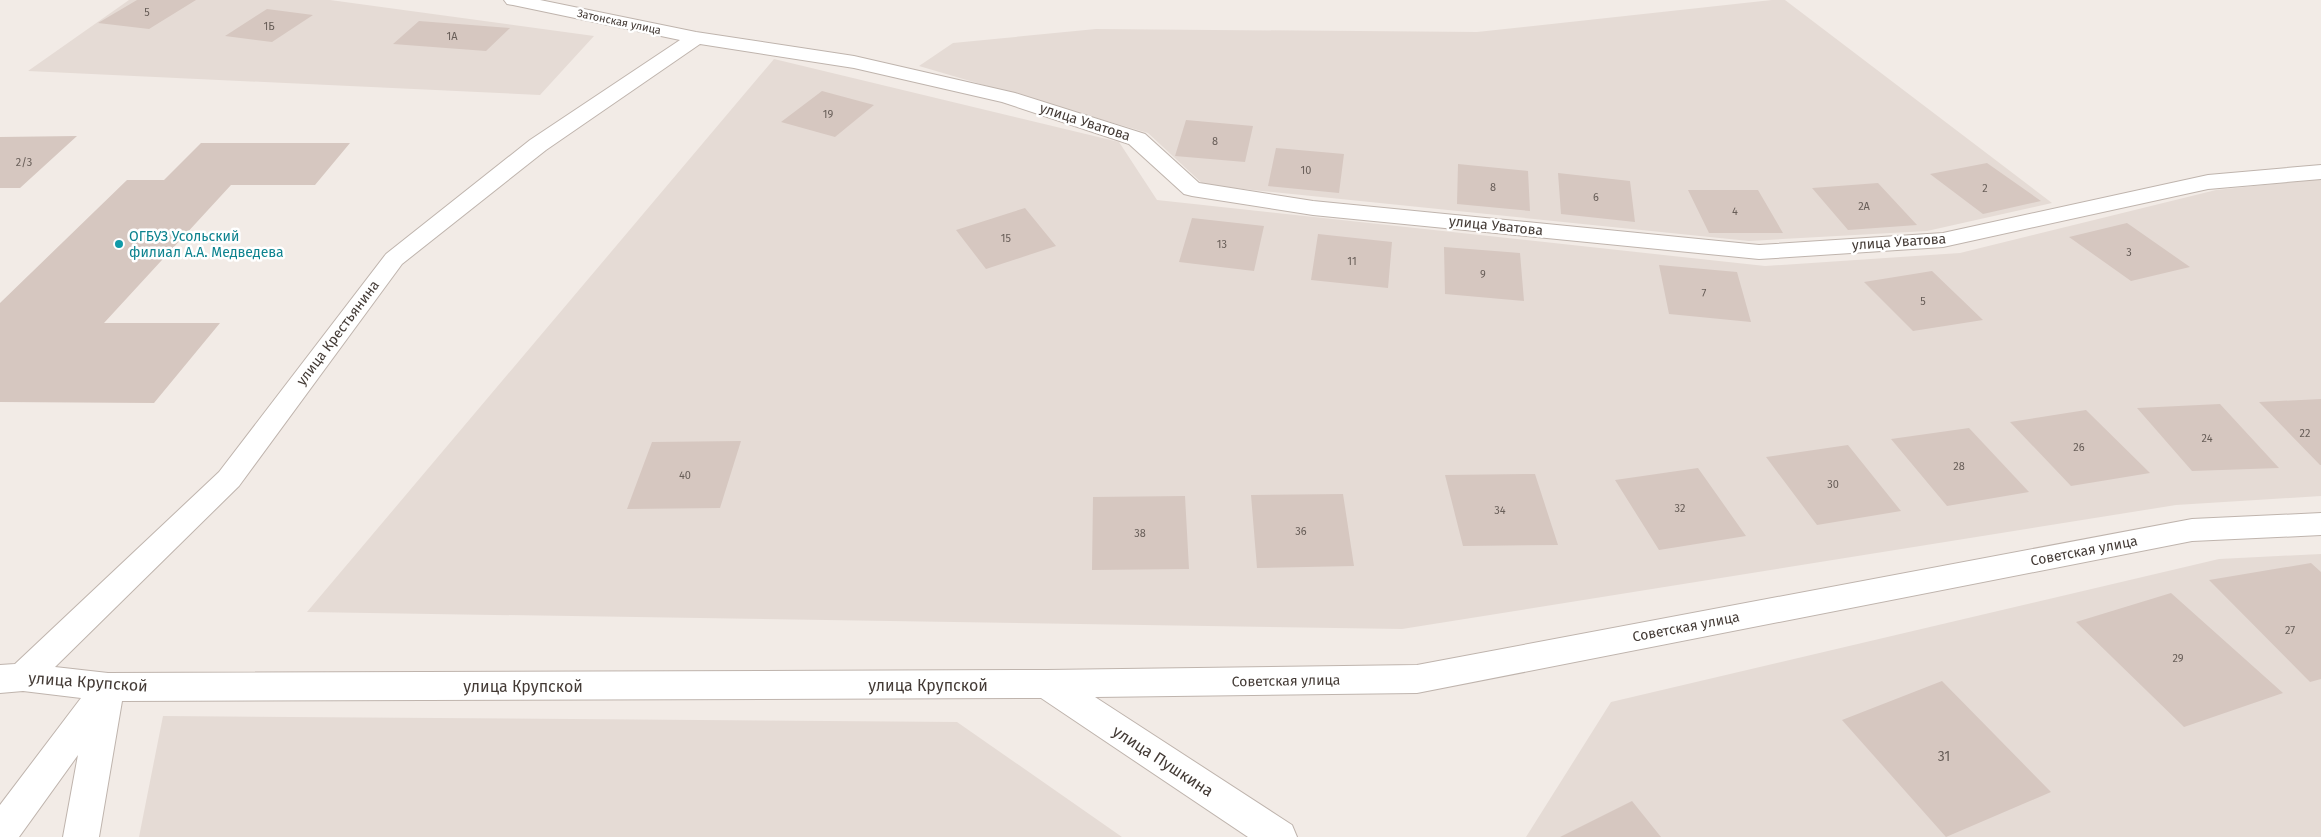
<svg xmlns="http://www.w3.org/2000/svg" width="2321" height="837" font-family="'Fira Sans',sans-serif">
<rect width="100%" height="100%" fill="#f2ebe6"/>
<!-- residential -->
<path fill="#e5dbd5" d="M129 0H330L594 36 540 95 28 71Z
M1772 0H1785L2052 203 1927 231 1749 241 1204 185 1148 133 919 66 953 43 1096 29 1477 32Z
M774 59 1119 142 1157 200 1765 266 1960 253 2216 190 2321 179V496L2176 505 1402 629 307 612Z
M2321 554V837H1526L1611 702 2219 559Z
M163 716 957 722 1122 837H139Z"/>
<!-- building -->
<path fill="#d6c7c0" d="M137 0H196L149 29 98 23Z
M267 9 313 15 272 42 225 36Z
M419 21 510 28 486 51 393 44Z
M822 91 874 105 835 137 781 122Z
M1186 120 1253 126 1245 162 1175 156Z
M77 136 20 188H0V137Z
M201 143H350L315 185H231L104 323H220L154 403 0 402V303L127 180H164Z
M1276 148 1344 154 1339 193 1268 186Z
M1987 163 2041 201 1983 214 1930 174Z
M1458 164 1528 171 1530 211 1457 204Z
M1558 173 1630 181 1635 222 1561 214Z
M1878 183 1917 225 1848 230 1812 188Z
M1688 190H1758L1783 233H1709Z
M1025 208 1056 246 986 269 956 230Z
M1192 218 1264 226 1254 271 1179 262Z
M2127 223 2190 267 2131 281 2069 237Z
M1318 234 1392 242 1388 288 1311 280Z
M1444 247 1520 253 1524 301 1445 294Z
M1659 265 1737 272 1751 322 1669 314Z
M1932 271 1983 320 1913 331 1864 282Z
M2321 399V465H2320L2259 402Z
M2220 404 2279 468 2192 471 2137 408Z
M2086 410 2150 473 2071 486 2010 422Z
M1969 428 2029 492 1947 506 1891 439Z
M741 441 720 508 627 509 652 442Z
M1848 445 1901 511 1817 525 1766 457Z
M1698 468 1746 536 1659 550 1615 480Z
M1535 474 1558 545 1463 546 1445 475Z
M1343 494 1354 566 1257 568 1251 495Z
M1185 496 1189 569 1092 570 1093 497Z
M2311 563 2321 572V679L2310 682 2209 580Z
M2171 593 2283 693 2184 727 2076 622Z
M1942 681 2051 792 1946 837 1842 720Z
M1632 801 1661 837H1560Z"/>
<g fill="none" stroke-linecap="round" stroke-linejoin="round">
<defs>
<path id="minor" d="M504 0H540L696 32 854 56 1015 93 1145 134 1199 183 1313 201 1759 245 1943 233 2208 175 2321 165V179L2208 189 1943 247 1759 259 1313 215 1192 196 1184 194 1129 144 1002 102 854 68 700 44 546 150 402 264 239 486 55 667 108 673 1047 670 1417 665 2192 519 2321 513V535L2192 541 1417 693 1095 697 1292 825 1297 837H1248L1041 698 122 701 99 837H63L78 755 19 837H0V805L81 698 23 691 0 693V665L15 664 219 472 386 254 530 140 680 40 513 5 507 4Z"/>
</defs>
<!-- minor casing -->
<use href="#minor" stroke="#bfb4ad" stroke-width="2"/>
<!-- minor -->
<use href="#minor" fill="#fff" fill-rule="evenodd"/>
</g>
<!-- markers -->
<circle fill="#0f9aa8" stroke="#fff" stroke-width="2" cx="119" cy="244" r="5"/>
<g text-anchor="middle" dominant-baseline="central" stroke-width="5" stroke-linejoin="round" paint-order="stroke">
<!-- number labels -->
<g font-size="11" fill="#685e58">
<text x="147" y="12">5</text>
<text x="269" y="26">1Б</text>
<text x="452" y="36">1А</text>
<text x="828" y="114">19</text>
<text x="1215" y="141">8</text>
<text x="24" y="162">2/3</text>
<text x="1306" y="170">10</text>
<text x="1493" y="187">8</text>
<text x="1985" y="188">2</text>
<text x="1596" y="197">6</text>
<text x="1864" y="206">2А</text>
<text x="1735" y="211">4</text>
<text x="1006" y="238">15</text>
<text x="1222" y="244">13</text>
<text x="2129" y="252">3</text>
<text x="1352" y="261">11</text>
<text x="1483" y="274">9</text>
<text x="1704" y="293">7</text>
<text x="1923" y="301">5</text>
<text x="2305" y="433">22</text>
<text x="2207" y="438">24</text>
<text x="2079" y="447">26</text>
<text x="1959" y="466">28</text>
<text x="685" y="475">40</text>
<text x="1833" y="484">30</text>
<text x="1680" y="508">32</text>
<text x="1500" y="510">34</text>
<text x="1301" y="531">36</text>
<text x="1140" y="533">38</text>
<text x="2290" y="630">27</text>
<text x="2178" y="658">29</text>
</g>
<!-- far-street labels -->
<g font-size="11" fill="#443b36" stroke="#fff">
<text transform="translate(619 22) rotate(12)">Затонская улица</text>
</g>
<!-- street labels -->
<g font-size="14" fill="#443b36" stroke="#fff">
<text transform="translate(1085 122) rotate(18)">улица Уватова</text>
<text transform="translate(1496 226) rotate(6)">улица Уватова</text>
<text transform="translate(1899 242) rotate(-4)">улица Уватова</text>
<text transform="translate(338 333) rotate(-53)">улица Крестьянина</text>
<text transform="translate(2084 551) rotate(-11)">Советская улица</text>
<text transform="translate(1686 627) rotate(-11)">Советская улица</text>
<text transform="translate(1286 681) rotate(-1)">Советская улица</text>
</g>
<!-- culture labels -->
<g font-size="14" fill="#0d838f" stroke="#fff" text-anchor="start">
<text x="129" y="236">ОГБУЗ Усольский<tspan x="129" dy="16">филиал А.А. Медведева</tspan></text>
</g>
<!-- near-number labels -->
<g font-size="14" fill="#685e58">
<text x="1944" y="756">31</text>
</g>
<!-- near-street labels -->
<g font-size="16" fill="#443b36" stroke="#fff">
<text transform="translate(88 682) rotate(4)">улица Крупской</text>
<text x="928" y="685">улица Крупской</text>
<text x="523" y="686">улица Крупской</text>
<text transform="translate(1163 761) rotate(33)">улица Пушкина</text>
</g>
</g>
</svg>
